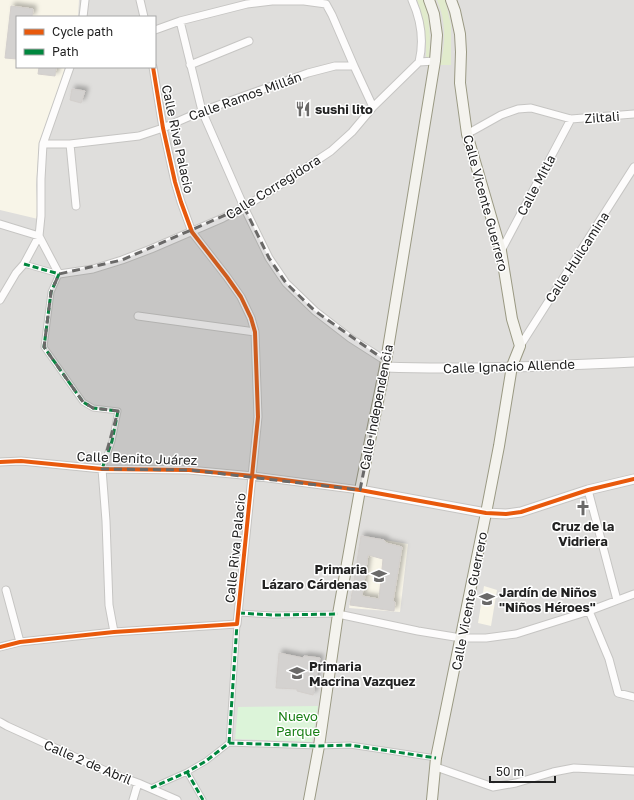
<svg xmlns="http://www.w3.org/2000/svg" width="634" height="800" font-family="'Golos Text',sans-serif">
<defs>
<filter id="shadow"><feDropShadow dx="3.5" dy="-3.5" stdDeviation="2" flood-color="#0004"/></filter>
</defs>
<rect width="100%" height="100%" fill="#f0eeeb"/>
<!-- residential -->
<path fill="#dfdedc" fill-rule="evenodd" d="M0 0H634V800H0ZM17 17H155V67H17Z"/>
<!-- education -->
<path fill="#f8f5e8" d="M0 0H79L78 17H17V67H65L58 93 44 130 39 147 36 185 38 219 0 210Z
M361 536 408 544 400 612 349 608Z
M484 586 497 590 491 626 478 623Z"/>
<!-- grass -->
<path fill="#e1ebcc" d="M417 0H423C430 16 431 40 429 57L426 59C427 38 423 20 417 0Z
M437 0H445L451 25V65H440C446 45 446 20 437 0Z"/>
<!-- park -->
<path fill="#dcf4d9" d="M318 706 312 742 235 739 238 707Z"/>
<!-- building -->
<path fill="#d4d2d0" stroke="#d3cfcc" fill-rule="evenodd" filter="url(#shadow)" d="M11 6 33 9 32 17H17V59L5 58Z
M39 67H56L55 76 38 74Z
M72 89 85 91 81 103 70 100Z
M361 536 384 540 386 543 402 547 393 601 395 602 394 611 350 605ZM368 555 383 559 379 599 362 596Z
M279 653 303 658 304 656 320 658 313 695 297 691V689L276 688Z"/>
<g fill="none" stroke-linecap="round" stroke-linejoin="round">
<defs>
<path id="pedestrian" d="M24 264 59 274 51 292 44 347 83 402 93 408 118 411 112 441 102 469
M239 613 273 615 338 614
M229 743 237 624
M187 772 203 800
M151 788 187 772 206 761 229 743 319 746 350 745 436 758"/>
<path id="minor" d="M140 0 144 17
M412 0C421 20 424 41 419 62
M83 17 85 0
M180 21 202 111 244 207 269 258 286 283 315 311 350 338 386 361
M155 30 180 21 247 4 272 1H304L326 4 332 15 354 66 373 107
M190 65 249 41
M467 134 501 115 518 109 531 108 571 119 634 114
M43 144H70L139 136 163 128 202 111 308 73 335 66H354
M70 144 76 206
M0 224 39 236 59 274 93 269 122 260 151 249 223 218 244 207 269 192 331 151 352 132 373 107 419 62 435 61
M501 251 571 119
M0 300 16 273 24 264 39 236 41 216V179L43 144 70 67
M138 316 255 332
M520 346 634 167
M0 462 21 461 102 469 189 470 253 476 360 490
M102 469 106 521 109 605 114 632
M588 490 617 600
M6 590 20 642
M589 611 609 659 618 693 634 697
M338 614 418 631 461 638H486L516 634 589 611 634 594
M0 647 20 642 114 632 237 624 258 417 255 332 251 318 241 297 227 277 192 232 181 202 175 182 163 128 153 67
M0 722 7 726 108 772 138 783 177 800
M436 767 493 787 516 783 553 772 574 768 634 771
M133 800 138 783"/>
<path id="tertiary" d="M385 367C468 370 551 366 634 362
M360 490 486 513 506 514 521 512 588 490 634 479"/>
<path id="secondary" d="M309 800 319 746 338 614 360 490 385 367 435 61 437 35 434 14 429 0
M432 800 436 758 486 513 499 446 512 366 520 346 512 319 501 251 467 134 460 83 461 52 460 34 455 11 451 0"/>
</defs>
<!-- pedestrian casing -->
<use href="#pedestrian" stroke="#c6c5c3" stroke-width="7"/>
<!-- minor casing -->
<use href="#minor" stroke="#c6c5c3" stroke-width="9"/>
<!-- tertiary casing -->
<use href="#tertiary" stroke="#c6c5c3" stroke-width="11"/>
<!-- secondary casing -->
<use href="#secondary" stroke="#9a9983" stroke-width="12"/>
<!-- pedestrian -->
<use href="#pedestrian" stroke="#fdfcfc" stroke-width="5"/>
<!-- minor -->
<use href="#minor" stroke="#fdfcfc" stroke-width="7"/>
<!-- tertiary -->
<use href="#tertiary" stroke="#fdfcfc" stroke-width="9"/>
<!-- secondary -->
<use href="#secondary" stroke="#f4f3ee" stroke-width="10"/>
<!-- quiet -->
<path stroke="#00873e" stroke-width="3" stroke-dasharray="6 3" stroke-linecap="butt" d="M24 264 59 274 51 292 44 347 83 402 93 408 118 411 112 441 102 469
M239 613 273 615 338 614
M229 743 237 624
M187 772 203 800
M151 788 187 772 206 761 229 743 319 746 350 745 436 758"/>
<defs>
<path id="cycleway" d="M0 462 21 461 102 469 189 470 253 476 360 490 486 513 506 514 521 512 588 490 634 479
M0 647 20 642 114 632 237 624 258 417 255 332 251 318 241 297 227 277 192 232 181 202 175 182 163 128 153 67"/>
</defs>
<!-- cycleway casing -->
<use href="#cycleway" stroke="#fff" stroke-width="6"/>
<!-- cycleway -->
<use href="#cycleway" stroke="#e8590c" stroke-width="4"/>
</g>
<!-- marked area -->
<path fill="#6a6968" fill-opacity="0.2" stroke="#6a6968" stroke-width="3" stroke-dasharray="8 5" stroke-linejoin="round" d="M244 207 269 258 286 283 315 311 386 361 360 490 189 470 102 469 118 411 93 408 83 402 44 347 51 292 59 274 122 260Z"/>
<!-- icons -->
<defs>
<symbol id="restaurant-bare" viewBox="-9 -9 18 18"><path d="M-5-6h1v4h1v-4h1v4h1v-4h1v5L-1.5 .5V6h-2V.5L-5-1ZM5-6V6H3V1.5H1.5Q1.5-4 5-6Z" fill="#6a6968" stroke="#fff" stroke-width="2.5" paint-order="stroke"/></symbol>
<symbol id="church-bare" viewBox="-9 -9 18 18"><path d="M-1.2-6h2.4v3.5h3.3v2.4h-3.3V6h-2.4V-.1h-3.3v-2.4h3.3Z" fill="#6a6968" stroke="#fff" stroke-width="2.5" paint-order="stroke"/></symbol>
<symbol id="school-bare" viewBox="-9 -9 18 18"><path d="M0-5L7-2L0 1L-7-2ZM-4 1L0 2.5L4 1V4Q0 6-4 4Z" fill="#6a6968" stroke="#fff" stroke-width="2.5" paint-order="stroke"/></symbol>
</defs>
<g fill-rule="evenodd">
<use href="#restaurant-bare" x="292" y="98" width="22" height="22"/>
<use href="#church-bare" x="572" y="497" width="22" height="22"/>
<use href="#school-bare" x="368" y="565" width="22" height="22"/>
<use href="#school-bare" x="476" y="588" width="22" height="22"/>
<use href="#school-bare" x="286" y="662" width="22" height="22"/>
</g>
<g text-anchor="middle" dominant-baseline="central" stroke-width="3" stroke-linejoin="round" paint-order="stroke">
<!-- street labels -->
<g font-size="13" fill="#222" stroke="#fff">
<text transform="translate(245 96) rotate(-20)">Calle Ramos Millán</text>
<text transform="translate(602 117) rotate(-4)">Ziltali</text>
<text transform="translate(178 139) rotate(78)">Calle Riva Palacio</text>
<text transform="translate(536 185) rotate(-62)">Calle Mitla</text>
<text transform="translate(273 187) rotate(-32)">Calle Corregidora</text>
<text transform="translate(486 203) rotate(75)">Calle Vicente Guerrero</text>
<text transform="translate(577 257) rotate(-57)">Calle Huilcamina</text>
<text transform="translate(509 366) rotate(-2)">Calle Ignacio Allende</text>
<text transform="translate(376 407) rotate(-79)">Calle Independencia</text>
<text transform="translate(137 458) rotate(2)">Calle Benito Juárez</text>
<text transform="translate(235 548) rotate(-84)">Calle Riva Palacio</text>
<text transform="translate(469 601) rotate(-79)">Calle Vicente Guerrero</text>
<text transform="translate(88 762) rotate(23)">Calle 2 de Abril</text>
</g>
<!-- poi labels -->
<g font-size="13" font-weight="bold" fill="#222" stroke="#fff" text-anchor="start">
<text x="315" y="109">sushi lito</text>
<text x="583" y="526" text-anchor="middle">Cruz de la<tspan x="583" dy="15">Vidriera</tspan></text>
<text x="367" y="569" text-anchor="end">Primaria<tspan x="367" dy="15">Lázaro Cárdenas</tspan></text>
<text x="499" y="592">Jardín de Niños<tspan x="499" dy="15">"Niños Héroes"</tspan></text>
<text x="309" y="666">Primaria<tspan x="309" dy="15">Macrina Vazquez</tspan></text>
</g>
<!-- park labels -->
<g font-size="13" fill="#167e12" stroke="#fff">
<text x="298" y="716">Nuevo<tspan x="298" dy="15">Parque</tspan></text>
</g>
</g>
<!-- legend -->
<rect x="16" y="16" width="140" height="52" fill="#ffffff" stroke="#a7a7a7"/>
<rect x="24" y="29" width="20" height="6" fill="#e8590c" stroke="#a7a7a7"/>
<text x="52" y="36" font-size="12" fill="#222222">Cycle path</text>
<rect x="24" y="49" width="20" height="6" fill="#00873e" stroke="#a7a7a7"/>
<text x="52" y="56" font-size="12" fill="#222222">Path</text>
<!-- scale -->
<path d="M490 776v6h65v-6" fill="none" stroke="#222222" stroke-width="2"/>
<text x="496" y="776" font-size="12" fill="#222222" stroke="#ffffff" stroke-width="3" paint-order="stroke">50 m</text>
</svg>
